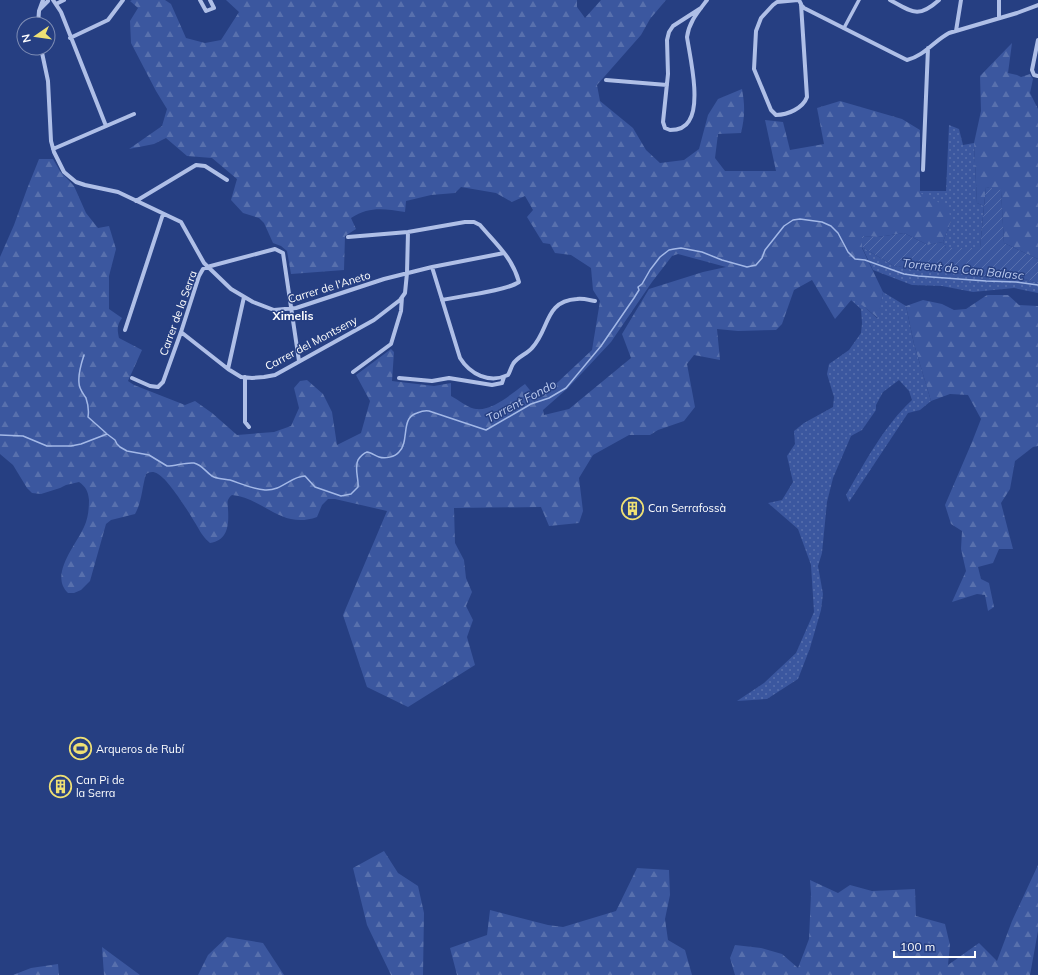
<svg xmlns="http://www.w3.org/2000/svg" width="1038" height="975" font-family="Mulish,sans-serif">
<defs>
<pattern id="grass-dots" width="8" height="8" patternUnits="userSpaceOnUse"><rect width="8" height="8" fill="#3b579f"/><path d="M2 2h.1M6 6h.1" fill="none" stroke="#5870ad" stroke-width="1.8" stroke-linecap="round"/></pattern>
<pattern id="forest-firs" width="22" height="20" patternUnits="userSpaceOnUse"><rect width="22" height="20" fill="#3b579f"/><path d="M5 1l3.5 6h-7zM16 11l3.5 6h-7z" fill="#5870ad"/></pattern>
<pattern id="garden-furrows" width="10" height="10" patternUnits="userSpaceOnUse"><rect width="10" height="10" fill="#3b579f"/><path d="M-1 1l2-2M0 10L10 0M9 11l2-2" fill="none" stroke="#5870ad"/></pattern>
</defs>
<rect width="100%" height="100%" fill="#263f82"/>
<!-- grass -->
<path fill="url(#grass-dots)" d="M949 125 959 129 963 145 974 143 977 203 984 206 980 248H946L943 242 951 221 920 193V191H946Z
M862 247 894 266 989 277 1021 278 1038 283V293L1014 288 973 292 942 286 912 285 873 270Z
M883 292 906 306 914 344 931 401 920 410 908 413 849 502 846 495C865 462 884 426 912 400L909 391 899 380 883 392 876 405V410L862 430 851 436 833 478 827 502 822 553 818 566 823 594 821 610 810 648 798 679 767 699 737 701 764 683 796 653 814 612 811 565 798 529 768 503 782 500 793 482 787 456 795 444 794 431 804 423 833 407 834 397 827 374 829 364 849 350 861 333 862 323 861 309 851 300 853 297 877 318Z"/>
<!-- forest -->
<path fill="url(#forest-firs)" fill-rule="evenodd" d="M132 0H165L171 4 186 38 205 43 221 40 239 12 226 0H577V7L585 18 601 0H666L650 19 641 35 597 85 600 101 633 128 646 150 660 163 684 160 699 149 708 115 718 99 742 89C745 105 745 117 741 133L718 134 715 158 725 171H776L765 120 783 122 790 150 824 144 817 108 840 101 902 119 920 130V193L948 207 951 221 943 242 928 245 904 233 878 237 862 236V248L883 292 878 318 853 298 835 319 812 280 794 290 782 324 776 330 738 331 717 329 720 360 694 355 687 364 695 407 684 421 658 430 650 435H629L593 455 579 478 583 511 579 523 549 526 541 507 454 508 455 543 464 560 466 578 472 592 466 606 473 620 467 637 475 665 408 707 367 687 343 615 387 511 335 499H328L322 505 317 517C281 530 264 498 232 495 230 496 229 498 228 500 227 502 228 506 228 509 229 525 228 540 210 543 204 538 201 533 197 526 190 514 169 480 158 474 153 471 150 472 146 474 142 487 142 502 135 514L111 520 106 524 90 581 81 590 74 593H68C49 575 76 545 84 527 88 519 89 509 89 500 88 491 86 487 79 482L66 485 60 488 41 494 32 493 27 488 13 465 0 454V257L14 225 27 189 39 159H53L60 171 74 186 86 213 98 228 109 226 116 249 109 276V309L122 318C117 325 117 329 119 338L142 350 128 381 134 385 185 405 195 401 212 413 237 435 274 432 291 426 299 408 294 388 300 381 307 380 323 394 332 412 337 445 361 433 370 401 356 375 391 349 394 352 392 381 434 386 451 383V396C457 399 470 409 476 409 493 411 512 393 525 384L533 394 542 397 592 350 600 301 593 290 591 268 571 255 555 253 550 244 543 243 527 217 533 210 525 196 512 202 496 193 461 187 455 193 431 195 406 201 405 212C384 209 370 206 351 218L356 229 345 236 344 270 291 274 287 251 281 246 273 243 264 223 259 218 243 213 231 200 237 179 212 158 187 156 166 138 154 144 129 149 162 126 167 109 156 91 131 43 130 21 138 8 130 1ZM678 254 726 267 703 272 649 289 622 334 631 358 569 409 544 415 543 410 568 388 611 342 652 282 672 256Z
M1012 43 1008 73 1017 75 1021 77 1030 74 1033 79 1030 93 1038 109V259L1004 243 1001 191 986 187 984 206 977 203 974 143 981 111 980 76Z
M987 295H1008L1019 305 1038 306V446L1033 447 1015 461 1010 489 1001 503 1013 549H999L993 563 978 567 981 579 989 583 994 607 988 611 985 595 977 594 952 602 966 571 961 549 962 531 951 524 945 505 972 442 981 419 968 395 950 394 931 401 914 344 906 306 923 300 942 304 954 310 966 309Z
M384 851 398 873 418 886 424 913 423 975H391L367 925 353 868Z
M1038 865V931L1030 975H735L730 958 735 945 761 948 782 954 798 968 809 939 811 894 810 880 838 893 850 885 872 891 915 889 916 916 945 924 950 945 948 965 979 943 997 961 1012 921Z
M637 868 669 870 670 895 665 919 668 940 685 950 692 975H457L450 948 487 935 490 910 548 925 563 927 616 911Z
M227 937 263 943 284 975H198L208 955Z
M102 947 140 975H104Z
M58 964 59 975H13L31 968Z"/>
<!-- garden -->
<path fill="url(#garden-furrows)" d="M986 187 1001 190 1004 243 1038 259V283L1021 278 989 277 894 266 862 247V236L878 237 904 233 928 245 943 242 946 248H980Z"/>
<g fill="none" stroke-linecap="round" stroke-linejoin="round">
<!-- stream -->
<path stroke="#a3b8e7" stroke-width="1.5" d="M84 355C81 364 78 374 79 383 79 389 83 393 86 398 88 404 89 411 88 417L106 433
M0 435 23 436 47 446H71L81 444 107 434 115 440 117 444 120 447 127 451 149 455 167 466C176 466 185 462 194 463 203 465 207 474 214 477 219 479 225 479 230 480 242 484 252 489 265 490 282 491 291 476 305 476L315 487 341 496 351 494 358 487C359 479 354 468 358 460 360 457 364 453 367 452 371 452 375 456 379 457 385 459 395 457 399 452 410 441 400 418 417 413 422 411 425 410 429 411L486 430 531 404 549 398 566 388 601 346 634 298 639 290 638 287 642 284 650 270 660 257 669 250 674 249 681 248 702 252 722 260 747 267 756 265 762 258 765 250 784 226 793 220 800 219 822 222 831 226 838 233 848 252 855 259 865 260 904 274 918 276 986 281 1016 282 1038 285"/>
<!-- pedestrian -->
<path stroke="#afbfe7" stroke-width="3.5" d="M844 28 859 0"/>
<!-- minor -->
<path stroke="#afbfe7" stroke-width="4" d="M53 0 61 12 106 126
M200 0 206 11 214 8 210 0
M798 0 777 2 773 5 761 18 756 31 754 69 771 110 776 115C788 115 803 108 807 97L801 4 799 0
M890 0C912 12 918 19 939 0
M56 4 64 0
M801 5 804 8 893 53 907 60C924 56 934 41 949 33L1017 13 1038 5
M701 8 673 26 669 32 667 40 668 74 663 122 665 128 670 130C677 130 685 128 689 121 701 103 690 57 687 37 689 22 698 12 707 0
M40 9 48 1
M999 18V0
M38 24 39 11 43 0
M956 31 961 0
M70 38 108 20 123 0
M1038 40 1032 70 1034 75 1038 76
M41 48 48 81 51 141 54 152 64 172 76 182 85 185 118 192 181 222 204 263 231 289 253 302 274 310 296 308 384 279 432 267 504 253
M606 80 667 85
M53 149 134 114
M923 170 928 48
M136 201 196 165 205 166 227 180
M348 237 408 232 465 222H474L480 225C496 244 512 257 519 282 506 291 460 296 442 300
M432 267 460 358C470 374 489 384 508 375 510 372 511 367 513 364 517 357 527 354 532 348 550 329 544 301 577 299 582 298 589 300 595 301
M125 330 163 214
M181 332 228 369 241 377 252 378 264 377 275 375 374 320 400 300 405 293 407 273 408 232
M228 369 244 297
M353 372 391 344 401 311 402 297
M245 377V422L249 427
M132 378 150 386 158 387 163 382 181 332 199 276 203 269 207 267 275 249 283 253 299 361
M399 378 432 381 449 378 492 385 502 383 504 377"/>
</g>
<!-- icons -->
<defs>
<symbol id="building-ring" viewBox="-11 -11 22 22"><circle r="9.5" fill="#263f82" stroke="#efe074" stroke-width="1.5"/><path d="M-4-6H4V6H1V3H-1V6H-4ZM-2.5-4.3h1.7v1.8h-1.7ZM.8-4.3h1.7v1.8H.8ZM-2.5-1h1.7V.8h-1.7ZM.8-1h1.7V.8H.8Z" fill="#efe074"/></symbol>
<symbol id="stadium-ring" viewBox="-11 -11 22 22"><circle r="9.5" fill="#263f82" stroke="#efe074" stroke-width="1.5"/><path d="M0-5a6.5 5 0 1 0 0 10a6.5 5 0 1 0 0-10ZM-3.5-1.8h7v3.6h-7Z" fill="#efe074"/></symbol>
</defs>
<g fill-rule="evenodd">
<use href="#building-ring" x="620" y="496" width="25" height="25"/>
<use href="#stadium-ring" x="68" y="736" width="25" height="25"/>
<use href="#building-ring" x="48" y="774" width="25" height="25"/>
</g>
<g text-anchor="middle" dominant-baseline="central" stroke-width="3" stroke-linejoin="round" paint-order="stroke">
<!-- street labels -->
<g font-size="11" fill="#fff" stroke="#263f82">
<text transform="translate(329 287) rotate(-17)">Carrer de l'Aneto</text>
<text transform="translate(178 313) rotate(-70)">Carrer de la Serra</text>
<text transform="translate(311 343) rotate(-28)">Carrer del Montseny</text>
</g>
<!-- poi labels -->
<g font-size="11" fill="#fff" stroke="#263f82" text-anchor="start">
<text x="648" y="508">Can Serrafossà</text>
<text x="96" y="749">Arqueros de Rubí</text>
<text x="76" y="780">Can Pi de<tspan x="76" dy="13">la Serra</tspan></text>
</g>
<!-- water labels -->
<g font-size="12" font-style="italic" fill="#bac9ee" stroke="#263f82">
<text transform="translate(963 269) rotate(6)">Torrent de Can Balasc</text>
<text transform="translate(521 401) rotate(-28)">Torrent Fondo</text>
</g>
<!-- neighbourhood labels -->
<g font-size="12" font-weight="bold" fill="#fff" stroke="#263f82">
<text x="293" y="315">Ximelis</text>
</g>
</g>
<!-- north arrow -->
<g transform="translate(36 36) rotate(257)"><circle r="19" fill="#263f82" stroke="#7d8cb4"/>
<path d="M0-3L7 15L0 10L-7 15Z" fill="#efe074"/>
<text y="-6" font-size="11" font-weight="bold" text-anchor="middle" fill="#ffffff">N</text>
</g>
<!-- scale -->
<path d="M894 951v6h81v-6" fill="none" stroke="#ffffff" stroke-width="2"/>
<text x="900" y="951" font-size="12" fill="#ffffff" stroke="#263f82" stroke-width="3" paint-order="stroke">100 m</text>
</svg>
